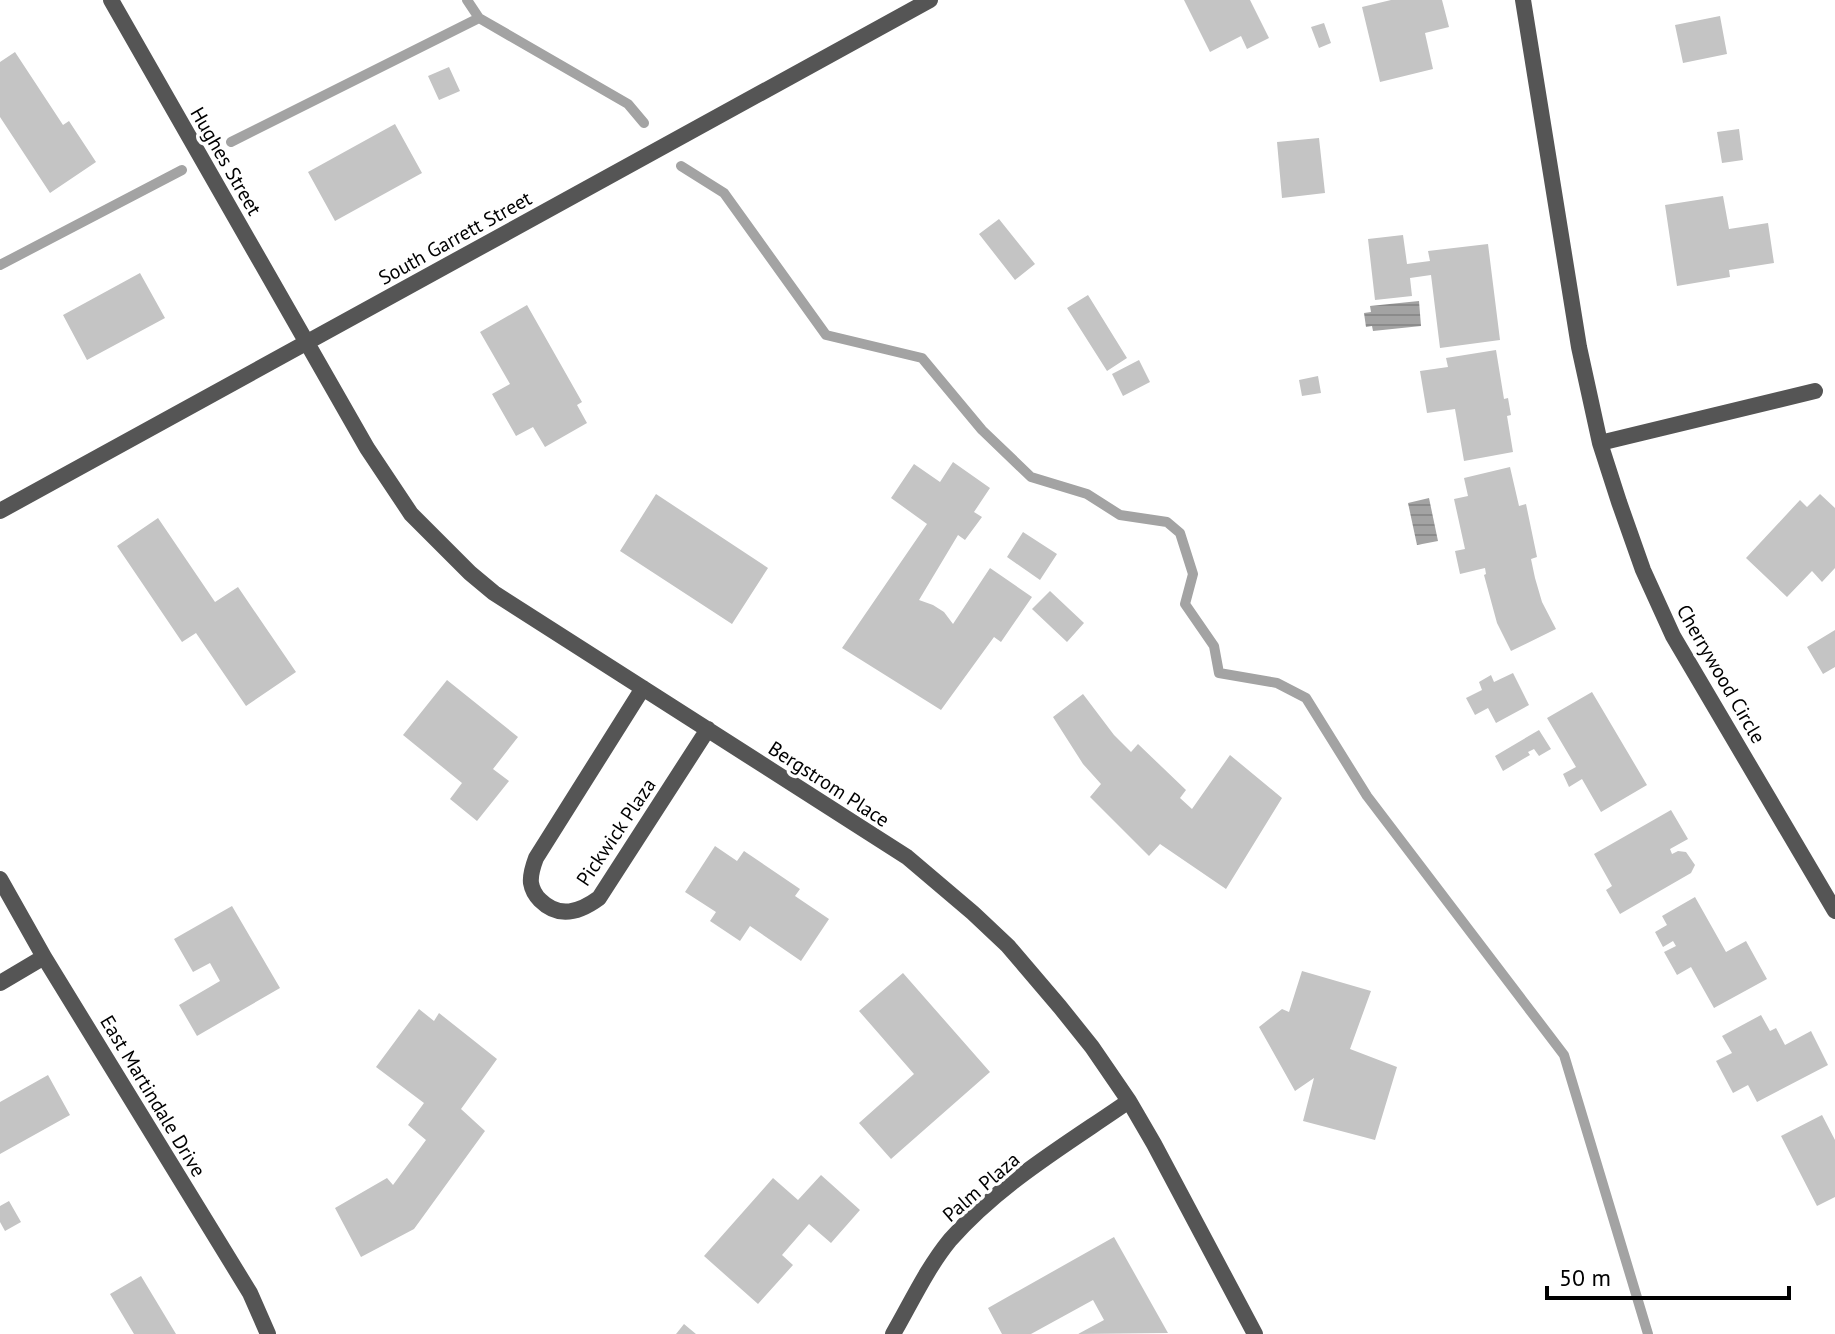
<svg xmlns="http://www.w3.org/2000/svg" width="1835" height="1334" font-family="'PT Sans',sans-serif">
<defs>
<pattern id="water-rules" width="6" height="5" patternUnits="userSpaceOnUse" patternTransform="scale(2)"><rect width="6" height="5" fill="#a3a3a3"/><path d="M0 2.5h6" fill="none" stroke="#8b8b8b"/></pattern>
</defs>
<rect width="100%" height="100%" fill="#fff"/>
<!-- water -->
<path fill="url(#water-rules)" d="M1419 301 1421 326 1373 331 1372 326 1366 327 1364 313 1371 312 1370 306Z
M1429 498 1438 541 1417 545 1408 503Z"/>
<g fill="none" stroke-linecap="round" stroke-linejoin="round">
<!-- stream -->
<path stroke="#a3a3a3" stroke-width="10" d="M467 0 479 18
M231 142 479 18 628 104 644 123
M681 166 724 193 826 335 922 358 982 430 1031 477 1087 494 1120 515 1167 522 1180 533 1193 574 1185 604 1214 646 1219 673 1277 683 1306 698 1367 796 1564 1055 1648 1334
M0 265 182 170"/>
</g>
<!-- building -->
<path fill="#c4c4c4" d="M1184 0H1250L1269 38 1247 49 1241 36 1210 52Z
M1391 0H1442L1449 27 1425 33 1433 69 1380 82 1362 7Z
M1720 16 1727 54 1683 63 1675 25Z
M1324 23 1331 43 1319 48 1311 27Z
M15 52 63 125 69 121 96 162 50 193 0 117V62Z
M449 67 460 91 439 100 428 76Z
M395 124 422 173 335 221 308 172Z
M1739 129 1743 160 1722 163 1717 132Z
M1319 138 1325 193 1282 198 1277 142Z
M1723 196 1729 229 1768 223 1774 263 1729 270 1730 277 1677 286 1665 205Z
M999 219 1035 264 1015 280 979 234Z
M1403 235 1407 264 1430 261 1428 251 1488 244 1500 340 1440 348 1431 275 1410 278 1412 296 1375 300 1368 239Z
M140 273 165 318 87 360 63 315Z
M1088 295 1127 358 1107 371 1067 308Z
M527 305 582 402 577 405 587 423 545 447 533 427 516 436 492 394 510 384 480 332Z
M1496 350 1504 399 1508 398 1511 415 1507 416 1513 452 1464 461 1455 409 1427 413 1420 371 1448 367 1446 358Z
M1139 360 1150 382 1123 396 1112 374Z
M1318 376 1321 393 1302 396 1299 380Z
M953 462 990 488 974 512 982 517 965 540 958 535 919 600 933 605 944 612 953 624 990 568 1032 597 1001 642 994 637 941 710 842 648 927 524 891 498 914 464 940 482Z
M1510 467 1519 506 1526 504 1537 557 1531 559 1535 578 1542 602 1556 629 1511 651 1497 623 1484 575 1486 574 1485 568 1460 574 1455 551 1465 549 1454 499 1468 496 1464 478Z
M656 494 768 568 732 624 620 551Z
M1820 494 1835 508V568L1822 582 1812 571 1787 597 1746 558 1800 500 1807 507Z
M158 518 215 602 238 587 296 672 246 706 196 633 182 642 117 546Z
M1023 532 1057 554 1040 580 1007 557Z
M1050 591 1084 623 1067 642 1032 609Z
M1835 630V667L1823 674 1807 647Z
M1513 673 1529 705 1496 723 1488 708 1475 715 1466 698 1482 690 1479 682 1491 675 1494 682Z
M447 680 518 737 493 769 509 781 477 821 450 799 462 783 403 735Z
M1592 692 1647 785 1601 812 1582 779 1569 787 1563 774 1576 767 1547 718Z
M1083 694 1114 735 1131 752 1138 744 1186 790 1180 798 1192 809 1230 755 1282 798 1226 889 1160 844 1149 856 1090 797 1101 784 1083 764 1053 717Z
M1539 730 1551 749 1539 756 1534 749 1528 752 1530 755 1503 771 1495 756Z
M1671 810 1688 839 1670 849 1672 854 1678 851 1686 852 1695 865 1691 873 1620 914 1606 890 1612 886 1594 854Z
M715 846 737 861 744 851 800 889 795 896 829 919 801 961 750 926 740 941 710 921 716 912 685 892Z
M1695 897 1726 952 1746 941 1767 979 1714 1008 1691 967 1677 975 1664 952 1676 946 1673 941 1663 947 1655 932 1667 925 1662 916Z
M232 906 280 988 197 1036 179 1005 220 981 210 963 193 972 174 939Z
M1302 971 1371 991 1350 1049 1397 1067 1375 1140 1303 1121 1314 1078 1295 1091 1259 1027 1282 1009 1289 1012Z
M903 973 990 1072 891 1159 859 1123 914 1074 859 1011Z
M419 1009 434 1021 439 1013 497 1059 461 1109 485 1131 414 1229 361 1257 335 1208 387 1178 393 1185 426 1140 408 1125 424 1103 376 1067Z
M1761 1015 1770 1031 1776 1028 1785 1045 1811 1031 1828 1065 1757 1102 1748 1085 1733 1093 1716 1061 1732 1053 1722 1036Z
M48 1075 70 1115 0 1154V1102Z
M1822 1115 1835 1140V1197L1817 1206 1781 1136Z
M821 1175 860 1210 831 1243 809 1224 782 1255 793 1265 758 1304 704 1256 773 1178 798 1200Z
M9 1201 21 1222 5 1231 0 1222V1206Z
M1114 1237 1168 1333 1078 1334 1104 1320 1093 1300 1031 1334H1002L988 1308Z
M141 1276 176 1334H134L110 1294Z
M684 1324 696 1334H676Z"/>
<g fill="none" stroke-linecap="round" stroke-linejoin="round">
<!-- street -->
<path stroke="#555" stroke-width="16" d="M111 0 367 448 411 514 470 573 494 593 907 857 973 913 1008 946 1060 1007 1092 1047 1129 1101 1154 1144 1255 1334
M1523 0 1579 347 1600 443 1619 502 1643 570 1673 636 1835 911
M1600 443 1815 391
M0 511 930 0
M643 688 536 858C533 866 530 875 531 883 532 889 536 896 540 900 559 919 580 912 599 898L708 729
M0 879 44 957 250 1293 268 1334
M0 983 44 957
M893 1334C911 1303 927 1268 950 1240 1000 1183 1067 1144 1129 1101"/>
</g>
<g text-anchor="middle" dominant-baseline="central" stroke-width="7" stroke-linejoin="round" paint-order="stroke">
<!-- street labels -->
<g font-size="20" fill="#000" stroke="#fff">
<text transform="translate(226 161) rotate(60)">Hughes Street</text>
<text transform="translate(455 238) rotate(-29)">South Garrett Street</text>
<text transform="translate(1721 674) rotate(60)">Cherrywood Circle</text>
<text transform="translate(829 784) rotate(33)">Bergstrom Place</text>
<text transform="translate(616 832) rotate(-56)">Pickwick Plaza</text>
<text transform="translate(153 1096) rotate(59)">East Martindale Drive</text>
<text transform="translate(981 1187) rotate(-41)">Palm Plaza</text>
</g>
</g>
<!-- scale -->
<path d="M1547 1286v12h242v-12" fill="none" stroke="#000000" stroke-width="4"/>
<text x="1559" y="1286" font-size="24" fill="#000000" stroke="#ffffff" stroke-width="6" paint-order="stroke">50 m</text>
</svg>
